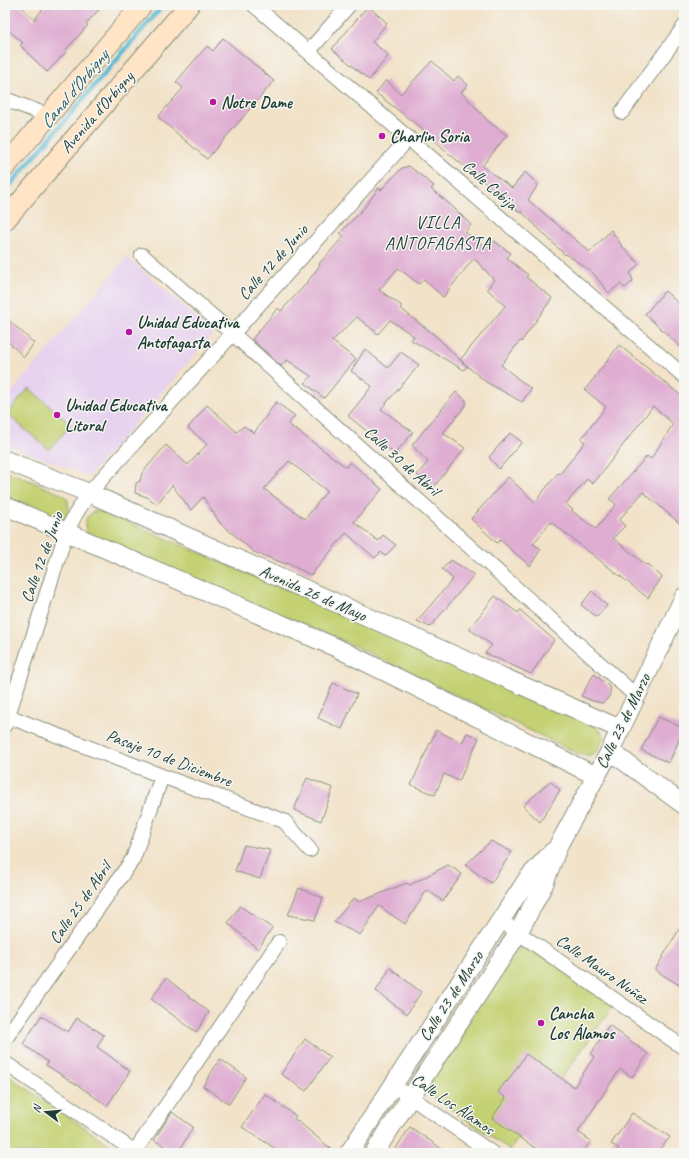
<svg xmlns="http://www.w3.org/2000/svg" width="689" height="1158" font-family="Caveat,sans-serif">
<rect width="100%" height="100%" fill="#f6f6f2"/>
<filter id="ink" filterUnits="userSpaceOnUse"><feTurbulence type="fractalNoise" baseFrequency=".025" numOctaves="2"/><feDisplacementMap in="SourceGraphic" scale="8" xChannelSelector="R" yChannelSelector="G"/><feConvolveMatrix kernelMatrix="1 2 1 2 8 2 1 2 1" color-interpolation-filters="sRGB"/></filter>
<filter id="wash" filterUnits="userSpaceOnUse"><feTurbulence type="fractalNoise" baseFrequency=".012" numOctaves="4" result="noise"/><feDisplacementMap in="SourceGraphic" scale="16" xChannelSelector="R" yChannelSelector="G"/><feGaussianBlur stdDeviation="0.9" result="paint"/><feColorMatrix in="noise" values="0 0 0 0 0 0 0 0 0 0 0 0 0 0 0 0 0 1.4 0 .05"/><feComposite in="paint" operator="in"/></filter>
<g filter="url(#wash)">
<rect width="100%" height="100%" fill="#f2e2c8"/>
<!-- built -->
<path fill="#e7d2ef" d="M127 257 214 333 89 476 5 444V400Z"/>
<!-- green -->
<path fill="#c4d172" stroke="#728753" d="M29 388 71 425 49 450 7 414Z
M5 470 63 495 68 500 69 512 63 519 59 521 5 496Z
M99 510 355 619 595 726 604 735C601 749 594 759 579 754L342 640 88 535C82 524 85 513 99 510Z
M526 944 614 1005 510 1150 432 1096 428 1093 426 1087 520 945Z
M5 1074 122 1153H5Z"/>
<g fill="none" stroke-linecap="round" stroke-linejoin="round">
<!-- stream -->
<path stroke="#54b9d2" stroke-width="5" d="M5 191 163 5"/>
</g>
<g id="blocks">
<!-- building -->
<path fill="#dfadd2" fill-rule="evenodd" d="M5 5H20L34 20 46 5H103L86 24 88 25 65 51 66 52 47 72 20 45 23 43 5 27Z
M368 6 387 23 372 42 389 55 369 80 332 49Z
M223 38 274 81 207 159 158 117 183 88 176 82 207 46 213 51Z
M432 61 454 81 458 76 468 85 461 92 490 123 507 135 482 166 512 188 525 172 538 185 528 200 590 252 611 230 622 246 639 264 630 273 633 281 625 288 620 284 609 293 592 272 566 254 565 255 521 211 520 213 504 198 448 153 426 132 376 93 386 80 401 94Z
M409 166 434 186 431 189 453 207 471 225 465 232 487 248 494 241 511 253 507 258 528 275 526 277 552 298 521 342 520 341 501 365 531 389 522 402 486 382 460 360 467 366 464 370 411 340 414 336 390 320 378 334 357 317 332 341 356 359 324 398 305 383 311 376 287 360 281 366 252 339 278 308 281 311 306 284 320 265 319 264 344 236 340 233 364 208 379 188 381 190 402 168ZM474 258 494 280 487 289 505 306 460 360 437 337 400 308 402 306 379 290 398 268 419 284 424 279 443 297Z
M665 291 684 308V350L645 314Z
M5 317 34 343 24 357 5 339Z
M619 345 684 398V527L643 492 619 520 625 526 613 538 646 565 647 564 662 577 648 598 551 522 533 544 541 549 530 566 500 540 497 543 471 519 508 477 535 502 558 473 560 474 585 442 581 439 606 407 585 390ZM653 406 673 424 651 459 647 456 609 499 616 504 596 529 572 511 573 510 566 504 587 479 593 484Z
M365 349 388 368 401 352 419 365 381 409 413 432 395 454 348 416 372 386 351 371Z
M456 392 466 400V405L443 433 465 448 433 488 417 475 428 462 412 445Z
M276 402 295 416 288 424 346 467 350 462 382 489 354 522 378 541 383 535 396 545 385 556 381 552 375 558 346 533 311 575 287 563 286 564 254 552 220 523 203 497 191 510 172 485 157 504 147 497 135 493 136 483 140 481 142 473 166 445 188 465 207 444 188 428 207 405 237 432 244 426 254 433ZM289 461 327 491 305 519 264 489Z
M510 433 522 442 499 469 489 457Z
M451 560 474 575 430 627 417 621 453 579 442 569Z
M592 591 607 606 597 617 581 605Z
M495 596 518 613 520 610 554 640 531 674 485 653 492 645 469 629Z
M594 674 611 688 609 697 603 703 593 701 581 696Z
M333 683 357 694 342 729 318 718Z
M658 717 684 728 669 763 641 750Z
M436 730 462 743 467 733 479 738 459 781 444 774 435 795 411 785Z
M307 778 333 788 321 821 294 810Z
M550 781 560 790 540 822 523 806Z
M491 841 512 852 491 883 465 865Z
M244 845 270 850 260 879 235 871Z
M448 865 462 874 443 901 427 890 405 924 379 906 360 935 334 922 354 898 359 902 407 883 410 885Z
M299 888 323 898 315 920 288 915Z
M240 906 272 928 258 949 228 923Z
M684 921V988L655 970Z
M390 968 421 992 407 1014 376 991Z
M166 978 209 1012 196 1032 151 999Z
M41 1016 68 1032 77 1018 104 1035 97 1047 130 1071 107 1106 85 1090 46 1065 48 1062 23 1044Z
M609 1025 648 1054 632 1077 620 1069 578 1132 591 1141 582 1153H542L492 1118 506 1098 498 1092 506 1081 507 1082 526 1054 574 1087 594 1057 591 1054Z
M305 1039 330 1057 306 1091 281 1074Z
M220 1059 246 1077 229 1104 203 1086Z
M265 1094 296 1116 294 1118 336 1153H282L242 1127Z
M172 1112 193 1127 178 1153H176L154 1140Z
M632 1113 670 1137 657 1153H615L619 1148 611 1144Z
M410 1127 448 1153H393Z"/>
</g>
</g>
<g filter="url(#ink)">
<use href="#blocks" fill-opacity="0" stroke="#88907e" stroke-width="1"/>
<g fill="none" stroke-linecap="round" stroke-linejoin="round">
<defs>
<path id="minor" d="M254 5 684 376
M309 51 349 5
M5 99 49 116
M622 112 684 27
M142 255 233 334 636 696
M5 715 162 776 284 821 310 850
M5 725 66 533 75 515 89 493 409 138
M500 920 684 1048
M5 1039 133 859 162 776
M5 1063 137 1153
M394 1086 492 1153
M135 1151 279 942"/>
<path id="tertiary" d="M5 460 89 493 620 729
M5 506 335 647 596 776
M610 751 684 805
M349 1153 528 878 552 852
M374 1153 518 933 544 884 559 844 610 751 684 597"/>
<path id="secondary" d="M5 167 142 5
M5 220 189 5"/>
</defs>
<!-- minor casing -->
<use href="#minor" stroke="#88907e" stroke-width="16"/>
<!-- tertiary casing -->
<use href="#tertiary" stroke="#88907e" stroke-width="20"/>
<!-- secondary casing -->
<use href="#secondary" stroke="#88907e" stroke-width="22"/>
<!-- minor -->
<use href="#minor" stroke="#fff" stroke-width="14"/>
<!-- tertiary -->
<use href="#tertiary" stroke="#fff" stroke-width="18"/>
<!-- secondary -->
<use href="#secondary" stroke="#ffe4c6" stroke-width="20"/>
</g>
</g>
<!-- markers -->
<g fill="#b5179e" stroke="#f6f6f2" stroke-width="1.5">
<circle cx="213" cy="102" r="4"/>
<circle cx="382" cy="136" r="4"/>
<circle cx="129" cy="332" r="4"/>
<circle cx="57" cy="415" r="4"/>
<circle cx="541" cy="1023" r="4"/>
</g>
<g text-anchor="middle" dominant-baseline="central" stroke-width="3" stroke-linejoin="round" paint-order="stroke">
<!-- poi labels -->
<g font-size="17" font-weight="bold" fill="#1f3d34" stroke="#f6f6f2" text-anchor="start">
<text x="221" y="102">Notre Dame</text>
<text x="390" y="136">Charlin Soria</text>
<text x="137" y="322">Unidad Educativa<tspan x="137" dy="20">Antofagasta</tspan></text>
<text x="65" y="405">Unidad Educativa<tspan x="65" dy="20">Litoral</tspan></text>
<text x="549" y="1013">Cancha<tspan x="549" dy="20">Los Álamos</tspan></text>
</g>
<!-- street labels -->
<g font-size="17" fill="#1f3d34" stroke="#f6f6f2">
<text transform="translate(97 112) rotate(-49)">Avenida d'Orbigny</text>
<text transform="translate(490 185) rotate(41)">Calle Cobija</text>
<text transform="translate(273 262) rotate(-48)">Calle 12 de Junio</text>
<text transform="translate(402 461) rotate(42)">Calle 30 de Abril</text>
<text transform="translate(42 557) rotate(-70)">Calle 12 de Junio</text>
<text transform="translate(313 593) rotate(24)">Avenida 26 de Mayo</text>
<text transform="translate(623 721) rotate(-64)">Calle 23 de Marzo</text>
<text transform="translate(169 758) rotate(21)">Pasaje 10 de Diciembre</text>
<text transform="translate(80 903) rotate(-55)">Calle 25 de Abril</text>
<text transform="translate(602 969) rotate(35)">Calle Mauro Nuñez</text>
<text transform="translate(451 996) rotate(-57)">Calle 23 de Marzo</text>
<text transform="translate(453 1104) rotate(34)">Calle Los Álamos</text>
</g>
<!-- water labels -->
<g font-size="18" font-style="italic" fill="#2c5c5c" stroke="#f6f6f2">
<text transform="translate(74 89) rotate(-50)">Canal d'Orbigny</text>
</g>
<!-- neighbourhood labels -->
<g font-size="18" letter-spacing="1" fill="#1f3d34" stroke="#f6f6f2">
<text x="438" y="222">VILLA<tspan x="438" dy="21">ANTOFAGASTA</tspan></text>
</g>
</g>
<!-- margin -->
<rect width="689" height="1158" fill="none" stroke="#f6f6f2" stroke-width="20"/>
<!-- north arrow -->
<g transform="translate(46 1112) rotate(286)" stroke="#f6f6f2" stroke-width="3" paint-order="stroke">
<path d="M0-3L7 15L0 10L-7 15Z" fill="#1f3d34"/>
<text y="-6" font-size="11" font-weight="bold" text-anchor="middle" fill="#1f3d34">N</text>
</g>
</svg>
